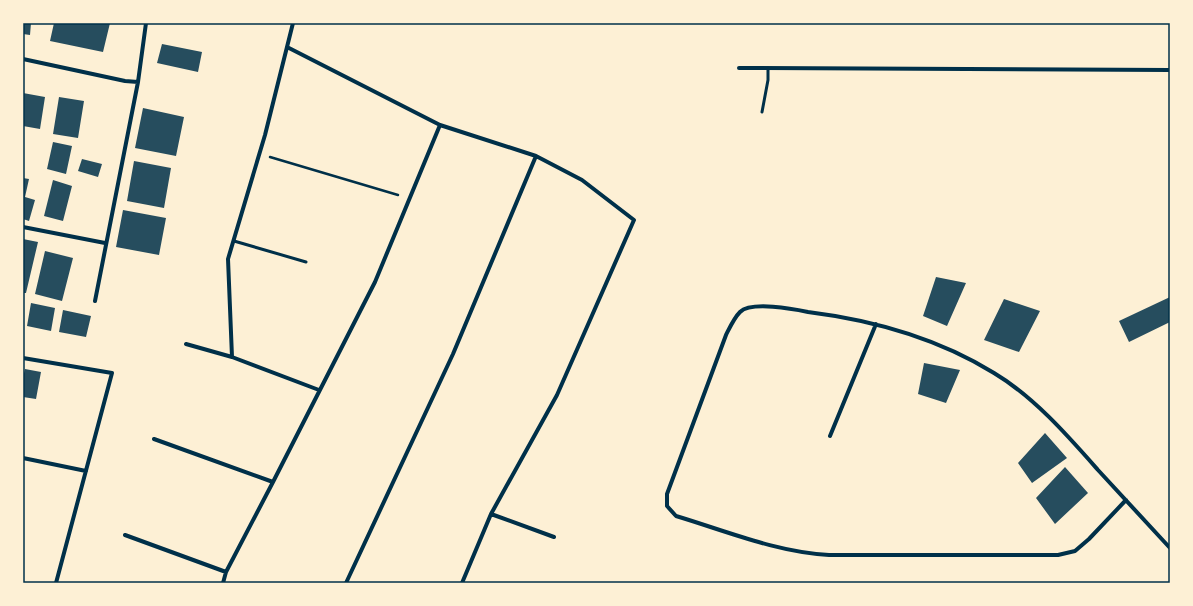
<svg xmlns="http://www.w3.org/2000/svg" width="1193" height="606" font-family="'Asap Condensed',sans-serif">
<rect width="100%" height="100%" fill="#fdf0d5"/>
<!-- building -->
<path fill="#264d5e" d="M23 23H31L30 35 23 34Z
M54 23H110L103 52 50 41Z
M162 44 202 52 198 72 157 63Z
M23 93 45 97 40 129 23 126Z
M59 97 84 101 78 138 53 134Z
M143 108 184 117 176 156 135 148Z
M53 142 72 146 66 174 47 169Z
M82 159 102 164 98 177 78 171Z
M134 161 171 168 164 208 127 201Z
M23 178 29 179 25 197 35 200 29 221 23 219Z
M53 180 72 186 63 221 44 216Z
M123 210 166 218 159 255 116 247Z
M23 239 38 242 26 293H23Z
M45 251 73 258 62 301 35 294Z
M936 277 966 283 947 326 923 316Z
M1170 297V322L1129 342 1119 321Z
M1004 299 1040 311 1019 352 984 340Z
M31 303 55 308 51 331 27 326Z
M63 310 91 316 86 337 59 332Z
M924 363 960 370 946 403 918 394Z
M25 369 41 372 36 399 23 397V378Z
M1045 433 1067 458 1032 483 1018 463Z
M1065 467 1088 493 1055 524 1036 498Z"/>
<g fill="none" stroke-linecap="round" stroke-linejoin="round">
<!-- path -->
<path stroke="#003049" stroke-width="2.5" d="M270 157 398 195"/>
<!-- service -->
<path stroke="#003049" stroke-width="3" d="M762 112 768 80V68
M234 241 306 262"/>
<!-- minor -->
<path stroke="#003049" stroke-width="4" d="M287 47 440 125 536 156 582 180 634 220 557 395 491 514 462 583
M23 59 125 81 138 82
M739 68 1170 70
M23 227 105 243
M95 301 138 82 146 23
M186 344 232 357 319 390
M232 357 228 259 265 135 293 23
M23 358 112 373 56 583
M830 436 876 324
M154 439 273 482
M23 458 86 471
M1126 500 1089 539 1075 551 1058 555H829C776 552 726 531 676 516L667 506V494L726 335C730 327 734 318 740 312 751 301 794 309 808 312 872 320 939 339 994 373 1034 397 1068 436 1098 470 1122 496 1146 522 1170 548
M491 514 554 537
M125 535 226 572
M223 583 226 572 273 482 375 282 440 125
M346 583 453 354 536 156"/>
</g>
<!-- border -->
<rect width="1193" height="606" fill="none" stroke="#fdf0d5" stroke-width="48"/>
<rect x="24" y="24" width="1145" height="558" fill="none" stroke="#003049" stroke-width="1.5"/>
</svg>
